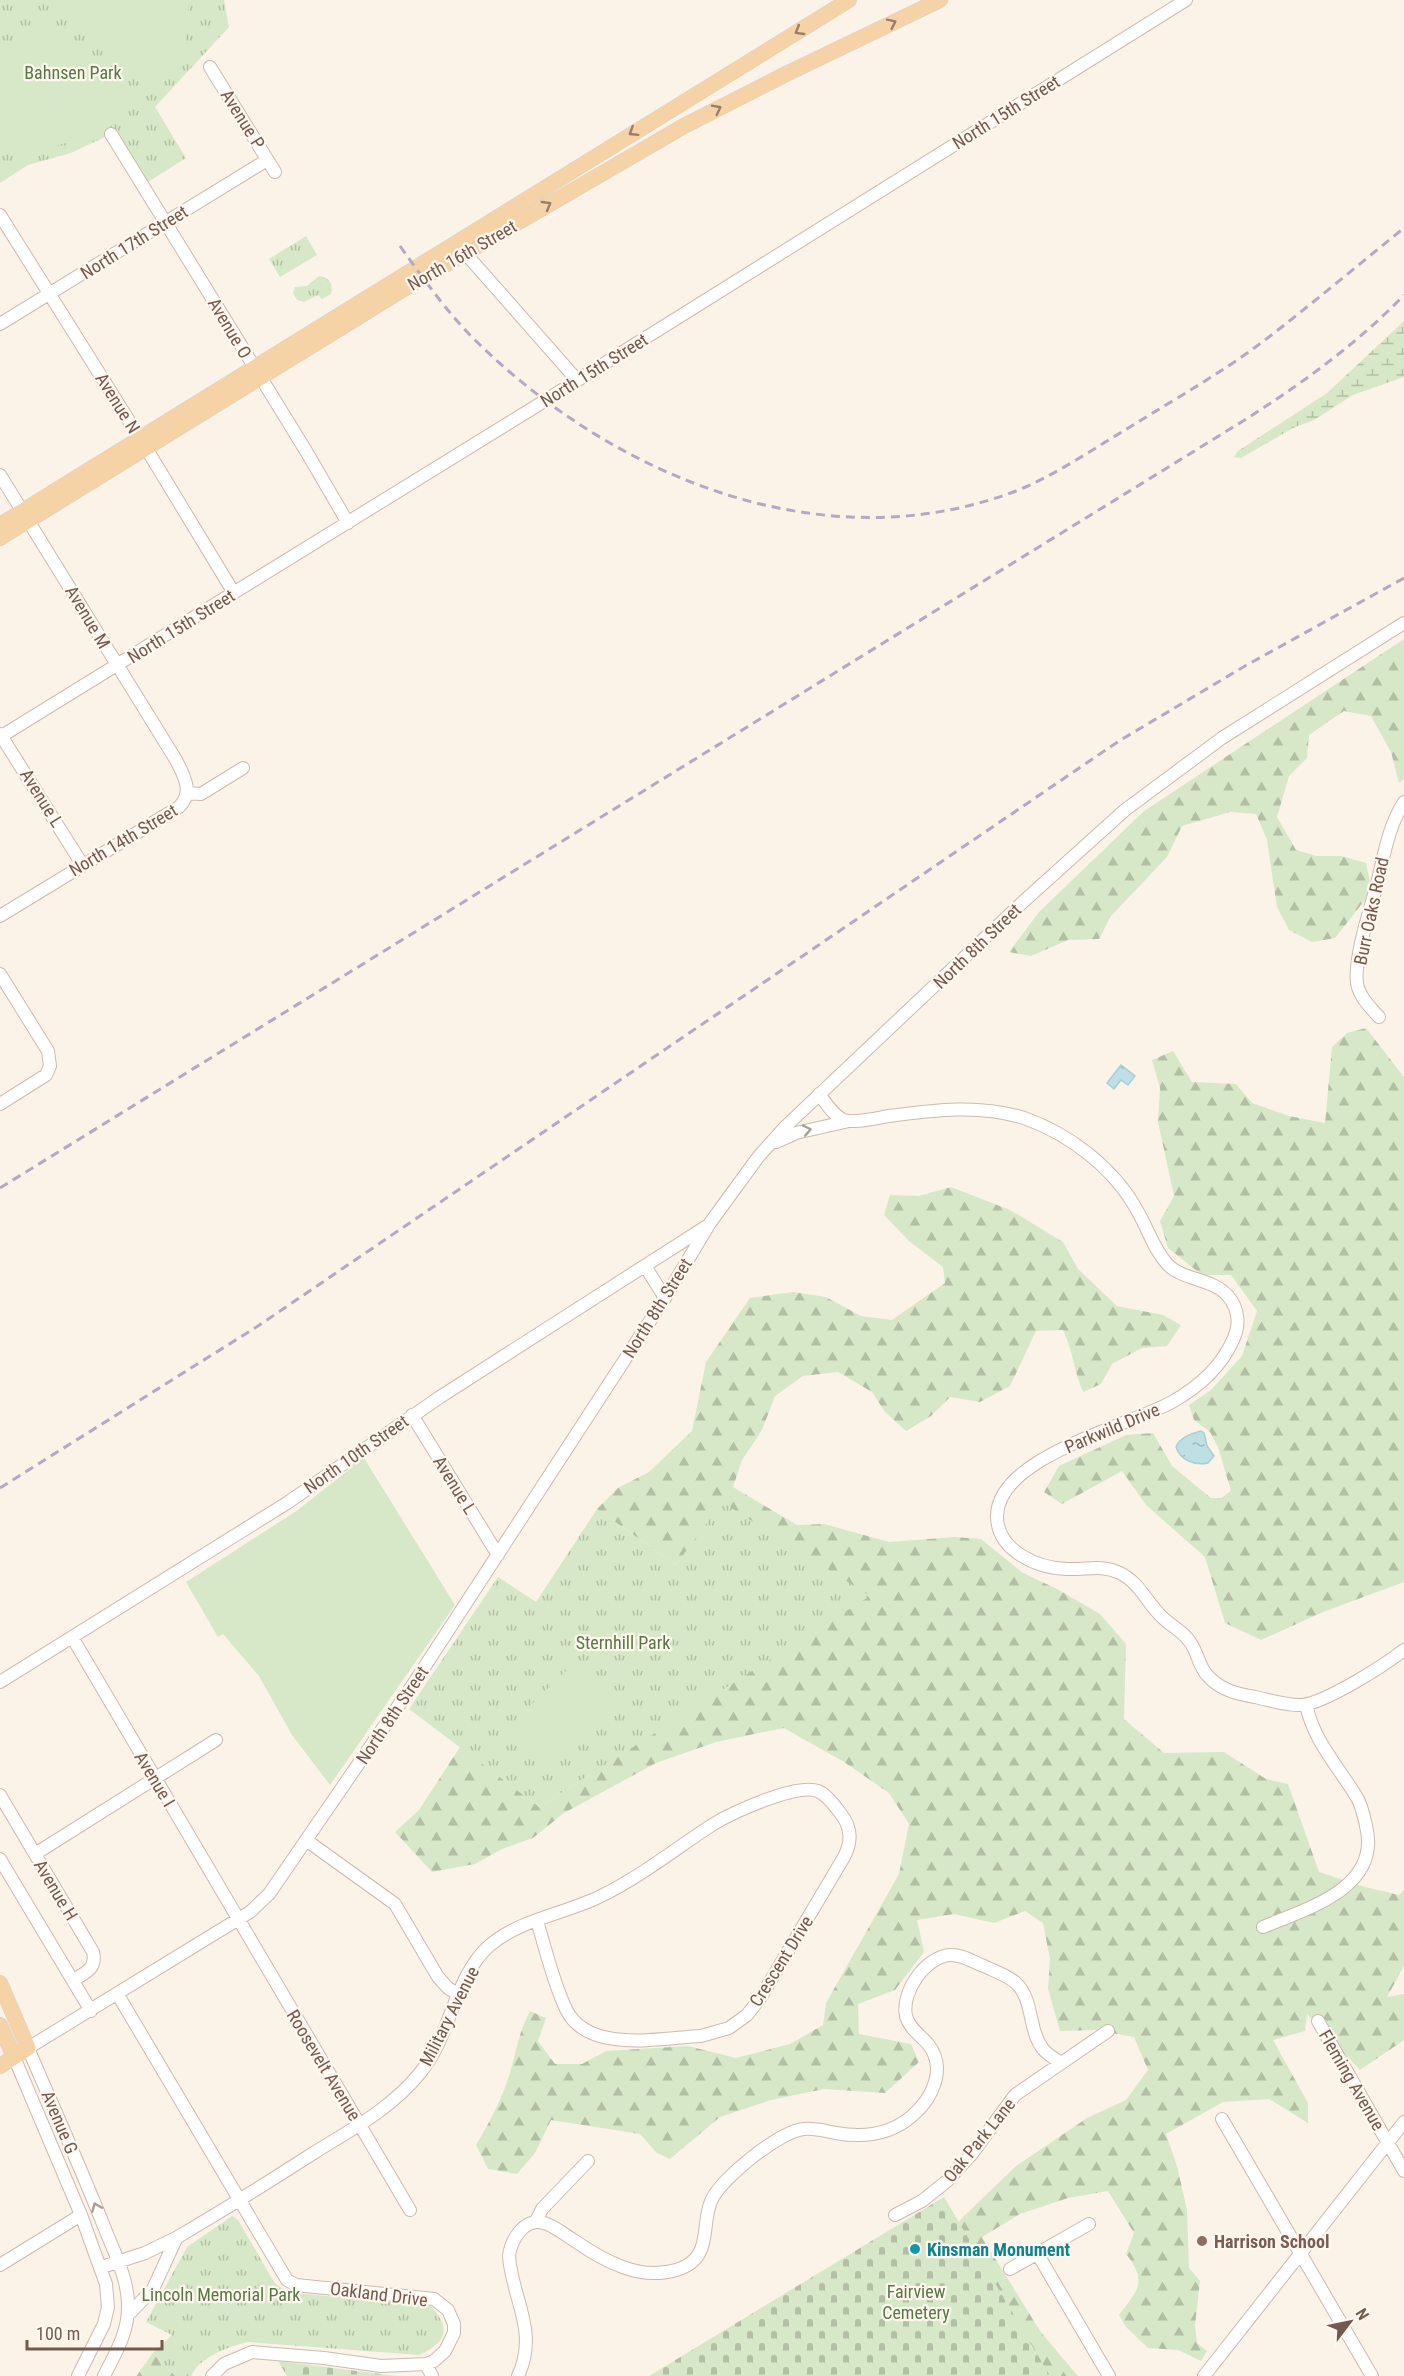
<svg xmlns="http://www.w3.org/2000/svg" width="1404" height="2376" font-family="'Roboto Condensed',sans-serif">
<defs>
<pattern id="grass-tufts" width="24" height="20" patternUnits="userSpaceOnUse" patternTransform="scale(1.5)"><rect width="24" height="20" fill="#d6e8c7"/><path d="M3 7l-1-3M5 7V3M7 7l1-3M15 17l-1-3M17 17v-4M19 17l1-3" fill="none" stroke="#b2bfa4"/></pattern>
<pattern id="forest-firs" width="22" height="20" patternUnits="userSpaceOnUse" patternTransform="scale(1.5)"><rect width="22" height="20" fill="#d6e8c7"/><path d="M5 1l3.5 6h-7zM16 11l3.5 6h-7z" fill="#b2bfa4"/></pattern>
<pattern id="wetland-marsh" width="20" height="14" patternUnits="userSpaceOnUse" patternTransform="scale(1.5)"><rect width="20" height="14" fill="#d6e8c7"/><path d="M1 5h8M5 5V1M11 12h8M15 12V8" fill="none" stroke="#b2bfa4"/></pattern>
<pattern id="cemetery-stones" width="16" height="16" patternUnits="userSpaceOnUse" patternTransform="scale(1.5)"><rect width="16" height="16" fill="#d6e8c7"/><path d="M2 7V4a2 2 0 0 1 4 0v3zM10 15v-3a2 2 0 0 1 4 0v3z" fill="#b2bfa4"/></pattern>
<pattern id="water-ripples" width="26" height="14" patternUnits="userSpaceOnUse" patternTransform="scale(1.5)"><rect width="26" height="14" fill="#bee0e4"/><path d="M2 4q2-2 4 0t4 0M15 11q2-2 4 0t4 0" fill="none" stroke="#9fb9bb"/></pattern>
</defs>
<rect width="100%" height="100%" fill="#fbf3e8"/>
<!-- grass -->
<path fill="url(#grass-tufts)" d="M0 0H224L229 27 155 107 186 158 143 185 111 134 71 153 28 165 0 183Z
M306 236 317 255 280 277 269 259Z
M319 276C329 277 334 284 331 294L322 299 318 295 304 302 297 300 293 293 295 287 307 286Z
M722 1501 871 1596 539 1807 409 1709 498 1577 536 1602 597 1509 676 1565Z
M232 2216 238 2220 274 2282 286 2292 431 2306C452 2329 446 2343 419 2355L248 2342C228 2347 201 2356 191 2376H175L153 2353 172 2335 146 2322 187 2247Z"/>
<!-- forest -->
<path fill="url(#forest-firs)" d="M1404 639V779L1399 783 1391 752 1371 716 1344 711 1309 735 1307 758 1289 776 1277 817 1296 850 1317 856H1341L1366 863 1372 891 1335 938 1312 942 1289 930 1277 907 1267 840 1256 814 1230 812 1182 826 1167 857 1111 916 1099 939 1068 940 1031 956 1009 952 1039 912 1144 811Z
M1366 1028 1404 1077V1582L1323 1612 1261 1640 1225 1623 1205 1557 1146 1505 1122 1471 1062 1504 1044 1492 1059 1466 1126 1435 1153 1433 1172 1466 1211 1498H1221L1231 1491 1218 1447 1210 1432 1194 1420 1189 1405 1211 1390 1242 1356 1257 1311 1231 1275H1202L1168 1248 1160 1221 1174 1196 1158 1122 1160 1088 1152 1060 1173 1051 1192 1082 1236 1084 1252 1103 1289 1116 1325 1123 1332 1047 1347 1033Z
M951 1187 1010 1210 1063 1242 1078 1269 1117 1306 1163 1315 1181 1325 1167 1346 1142 1348 1112 1364 1101 1384 1083 1392C1074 1371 1073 1351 1063 1330L1036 1331 1010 1386 980 1402 950 1397 931 1416 906 1431 885 1412 872 1392 838 1372 803 1376 775 1396 762 1430 742 1460 733 1487 797 1525 824 1524 889 1542 955 1537 981 1539 1023 1573 1057 1589 1100 1614 1126 1644 1124 1719 1164 1753 1224 1752 1266 1779 1288 1784 1319 1872 1365 1887 1399 1895 1404 1890V1966L1387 1997 1404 1994V2040L1360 2070 1307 2014 1305 2031 1273 2040 1308 2103V2123L1269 2099 1223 2102 1166 2134 1177 2166 1187 2210 1189 2268 1200 2281 1195 2325 1197 2343 1207 2351 1201 2361 1178 2350 1148 2348 1126 2327 1119 2315C1138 2290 1148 2282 1126 2254L1134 2233 1108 2191 1068 2198 1020 2214 982 2237 1040 2331 1078 2376H808L939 2266 960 2220 1016 2166 1087 2118 1126 2100 1148 2070 1134 2037 1095 2030 1060 2031 1048 1989 1050 1959 1043 1923 1025 1911 994 1923 954 1914 917 1920 924 1952 895 1990 858 2004 859 2034 911 2044 919 2062 885 2093 824 2089 771 2100 720 2117 670 2159 657 2153 640 2134 551 2120 535 2153 517 2174 488 2169 476 2145C489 2123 502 2099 510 2073 517 2049 518 2034 530 2011L546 2018 538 2041 555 2064H582L606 2051 688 2046 736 2058 790 2044 823 2025 826 2003 899 1874 909 1824 889 1793 844 1762 784 1728 716 1742 656 1763 564 1813 533 1838 502 1849 475 1864 432 1872 395 1832 419 1810 460 1747 539 1807 870 1596 722 1502 676 1565 597 1509 618 1488 649 1472 692 1431 706 1362 750 1298 793 1292 826 1297 861 1316 892 1320 945 1283 943 1267 909 1241 884 1215 890 1195 919 1196Z
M153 2353 175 2376H136Z"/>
<!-- wetland -->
<path fill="url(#wetland-marsh)" d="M1404 321V377L1353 395 1314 420 1295 427 1241 458 1234 457 1238 451 1327 393Z"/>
<!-- cemetery -->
<path fill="url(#cemetery-stones)" d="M944 2197 1050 2376H649Z
M278 2361 396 2376H287Z"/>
<!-- pitch -->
<path fill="#d6e8c7" d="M73 0H189L186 38 172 73 152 94 67 18 66 9Z
M40 26 135 108C88 135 57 159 0 141V58L27 28Z
M364 1458 455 1605 330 1785 292 1735 259 1676 223 1634 218 1637 186 1582 295 1512Z
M573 1664 614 1707 550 1767 510 1725Z"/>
<!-- water -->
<path fill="url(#water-ripples)" stroke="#a5d0d5" stroke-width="1.5" d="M1121 1065 1135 1076 1128 1085 1121 1080 1114 1089 1107 1083Z
M1201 1431 1204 1433 1207 1446 1214 1456 1208 1463C1195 1466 1180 1460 1176 1447 1180 1437 1191 1434 1201 1431Z"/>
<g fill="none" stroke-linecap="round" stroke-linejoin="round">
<defs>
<path id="minor" d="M210 67 275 172
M111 134 306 451 348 523
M0 215 146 448 234 593
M466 254 577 380
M0 324 267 160
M0 475 176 760C184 776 194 792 179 807L0 916
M0 734 82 864
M0 737 546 400 1186 0
M187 793 201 794 243 768
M0 974 48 1051 50 1066 46 1075 0 1104
M1379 1017C1371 1008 1359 997 1357 983 1354 957 1370 910 1377 884 1384 856 1388 827 1404 802
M819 1094C826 1103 836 1120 848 1121 861 1122 877 1118 889 1116 934 1110 980 1104 1024 1118 1070 1134 1115 1169 1138 1212 1148 1229 1154 1250 1168 1265 1185 1281 1212 1278 1228 1296 1239 1309 1240 1325 1233 1340 1221 1367 1197 1388 1172 1402 1129 1426 996 1457 997 1517 998 1551 1037 1568 1067 1569 1085 1570 1102 1564 1120 1573 1140 1583 1147 1603 1162 1617 1172 1627 1185 1632 1192 1645 1198 1655 1199 1666 1207 1675 1220 1690 1237 1694 1255 1697 1270 1700 1287 1706 1302 1705 1325 1703 1385 1665 1404 1650
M776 1142 796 1133 849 1121
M645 1266 665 1298
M412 1415 498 1555
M72 1637 410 2210
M0 1682 287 1503 440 1397 707 1226
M0 1795 93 1952C97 1969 85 1973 73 1980
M306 1840 395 1904 438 1977 448 1988 459 1995
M35 1854 216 1740
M0 1859 91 2011
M1263 1927C1306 1909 1382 1888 1366 1826 1364 1816 1362 1805 1356 1796 1337 1765 1314 1741 1306 1705
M118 1995 287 2280 296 2285 434 2299 448 2310 454 2324V2333L445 2351 434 2361 426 2364 381 2366 324 2358 252 2352 224 2364 212 2376
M1318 2021 1404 2171
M14 2057 81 2215 106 2284 108 2307 104 2324 78 2376
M1222 2119 1372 2376
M895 2215 922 2201 947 2181 971 2155 1015 2095 1108 2031
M536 2221 542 2209 588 2161
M1037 2253 1109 2376
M0 2265 81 2215
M102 2267 145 2253 176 2238C222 2211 267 2183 312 2154 350 2130 391 2109 420 2073 451 2036 454 1977 489 1946 520 1919 565 1914 601 1896 640 1877 675 1849 712 1825 731 1813 796 1783 818 1791 827 1795 835 1806 841 1814 852 1828 852 1842 844 1857L761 1997 747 2015 729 2028 701 2036C660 2038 587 2054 566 2009 553 1982 546 1950 537 1921
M1010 2269 1089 2224
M128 2315 153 2289 176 2239
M426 2364 432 2376
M104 2376C115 2354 128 2333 128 2308 129 2281 115 2254 105 2229 81 2168 54 2109 28 2048L250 1912 269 1894 412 1686 665 1298 710 1223 759 1156 785 1127 1024 901 1125 810 1222 738 1404 623
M518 2376C539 2331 512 2299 509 2256 511 2240 524 2217 544 2223 555 2226 565 2235 575 2241 604 2261 640 2281 676 2270 690 2266 700 2257 703 2243 707 2228 705 2213 712 2199 723 2177 780 2131 804 2129 815 2128 825 2131 836 2133 864 2138 890 2135 912 2116 933 2098 947 2068 928 2044 920 2035 909 2028 906 2016 901 1992 925 1957 950 1955 961 1954 973 1962 984 1966 994 1971 1007 1975 1016 1983 1034 2000 1028 2030 1043 2049 1048 2055 1055 2059 1061 2063
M1204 2376 1404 2122"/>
<path id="major" d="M0 525 849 0
M0 538 412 284 684 126 786 74 940 0
M0 1983 28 2048 0 2066
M0 2025 14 2057"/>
</defs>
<!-- minor casing -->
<use href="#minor" stroke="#cdbaaf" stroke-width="14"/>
<!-- major casing -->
<use href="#major" stroke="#d8d1cd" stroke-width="16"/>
<!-- minor -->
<use href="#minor" stroke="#fff" stroke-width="12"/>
<!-- major -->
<use href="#major" stroke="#f5d3a6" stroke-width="15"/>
<!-- rail -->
<path stroke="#b5a7c5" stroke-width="3" stroke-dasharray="9 6" stroke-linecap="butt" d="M400 246C423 278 446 311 474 339 613 477 824 564 1016 491 1056 475 1093 449 1130 427 1175 399 1223 372 1265 340 1312 304 1358 265 1404 228
M0 1188 1243 421C1301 384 1356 345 1404 295
M0 1488 258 1326 1119 741 1245 666 1404 578"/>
</g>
<!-- one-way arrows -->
<defs><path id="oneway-chevron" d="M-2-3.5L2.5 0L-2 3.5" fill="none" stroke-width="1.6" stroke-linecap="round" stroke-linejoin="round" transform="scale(1.5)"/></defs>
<g stroke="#9b7e68">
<use href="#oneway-chevron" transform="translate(892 23) rotate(-26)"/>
<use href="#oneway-chevron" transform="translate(799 31) rotate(149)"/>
<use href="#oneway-chevron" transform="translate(717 109) rotate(-27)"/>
<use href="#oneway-chevron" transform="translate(633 132) rotate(148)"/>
<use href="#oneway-chevron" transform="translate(547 205) rotate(-30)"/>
</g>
<g stroke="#ac9b95">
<use href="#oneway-chevron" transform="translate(807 1130) rotate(-12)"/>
<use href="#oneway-chevron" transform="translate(96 2207) rotate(-112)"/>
</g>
<!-- markers -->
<circle fill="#8d6e63" stroke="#fef7ef" stroke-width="2" cx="1202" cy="2241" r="6"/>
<circle fill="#0f9aa8" stroke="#fef7ef" stroke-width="2" cx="915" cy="2249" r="6"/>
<g text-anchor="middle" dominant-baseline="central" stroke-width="4.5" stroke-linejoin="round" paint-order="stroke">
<!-- park labels -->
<g font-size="18" fill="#587846" stroke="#fef7ef">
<text x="73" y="72">Bahnsen Park</text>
<text x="623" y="1642">Sternhill Park</text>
<text x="916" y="2291">Fairview<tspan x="916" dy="21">Cemetery</tspan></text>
<text x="221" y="2294">Lincoln Memorial Park</text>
</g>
<!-- street labels -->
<g font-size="18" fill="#74594e" stroke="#fef7ef">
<text transform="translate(1006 112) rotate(-32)">North 15th Street</text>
<text transform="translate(243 119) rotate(58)">Avenue P</text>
<text transform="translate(134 242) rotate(-32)">North 17th Street</text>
<text transform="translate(462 255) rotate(-30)">North 16th Street</text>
<text transform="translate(230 328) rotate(59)">Avenue O</text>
<text transform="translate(594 370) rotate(-32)">North 15th Street</text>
<text transform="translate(118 403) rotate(58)">Avenue N</text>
<text transform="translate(88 617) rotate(59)">Avenue M</text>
<text transform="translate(181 626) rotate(-32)">North 15th Street</text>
<text transform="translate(42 798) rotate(58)">Avenue L</text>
<text transform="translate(123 840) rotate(-31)">North 14th Street</text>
<text transform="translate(1371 911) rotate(-78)">Burr Oaks Road</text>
<text transform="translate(977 946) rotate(-44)">North 8th Street</text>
<text transform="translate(657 1308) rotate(-58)">North 8th Street</text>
<text transform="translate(1112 1428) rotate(-23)">Parkwild Drive</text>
<text transform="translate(356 1454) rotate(-35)">North 10th Street</text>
<text transform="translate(455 1485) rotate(58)">Avenue L</text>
<text transform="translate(392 1715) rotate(-56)">North 8th Street</text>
<text transform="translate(155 1779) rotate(59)">Avenue I</text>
<text transform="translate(56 1890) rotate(59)">Avenue H</text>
<text transform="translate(781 1961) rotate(-58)">Crescent Drive</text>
<text transform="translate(449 2016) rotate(-63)">Military Avenue</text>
<text transform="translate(324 2065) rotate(59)">Roosevelt Avenue</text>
<text transform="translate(1352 2080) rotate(60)">Fleming Avenue</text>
<text transform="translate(60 2122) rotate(67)">Avenue G</text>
<text transform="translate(979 2140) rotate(-51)">Oak Park Lane</text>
<text transform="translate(379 2294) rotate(7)">Oakland Drive</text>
</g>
<!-- education labels -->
<g font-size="18" font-weight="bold" fill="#785e54" stroke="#fef7ef" text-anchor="start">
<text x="1214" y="2241">Harrison School</text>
</g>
<!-- culture labels -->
<g font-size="18" font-weight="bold" fill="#0d838f" stroke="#fef7ef" text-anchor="start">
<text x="927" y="2249">Kinsman Monument</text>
</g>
</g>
<!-- north arrow -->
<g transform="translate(1350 2322) rotate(58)" stroke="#fef7ef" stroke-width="4.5" paint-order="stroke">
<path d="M0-4.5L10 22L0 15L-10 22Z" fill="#74594e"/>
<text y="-9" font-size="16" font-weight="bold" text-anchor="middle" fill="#74594e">N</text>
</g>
<!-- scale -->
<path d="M27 2340v9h135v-9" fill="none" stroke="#74594e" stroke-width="3"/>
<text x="36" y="2340" font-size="18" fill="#74594e" stroke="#fef7ef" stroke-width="4.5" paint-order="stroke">100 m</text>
</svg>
